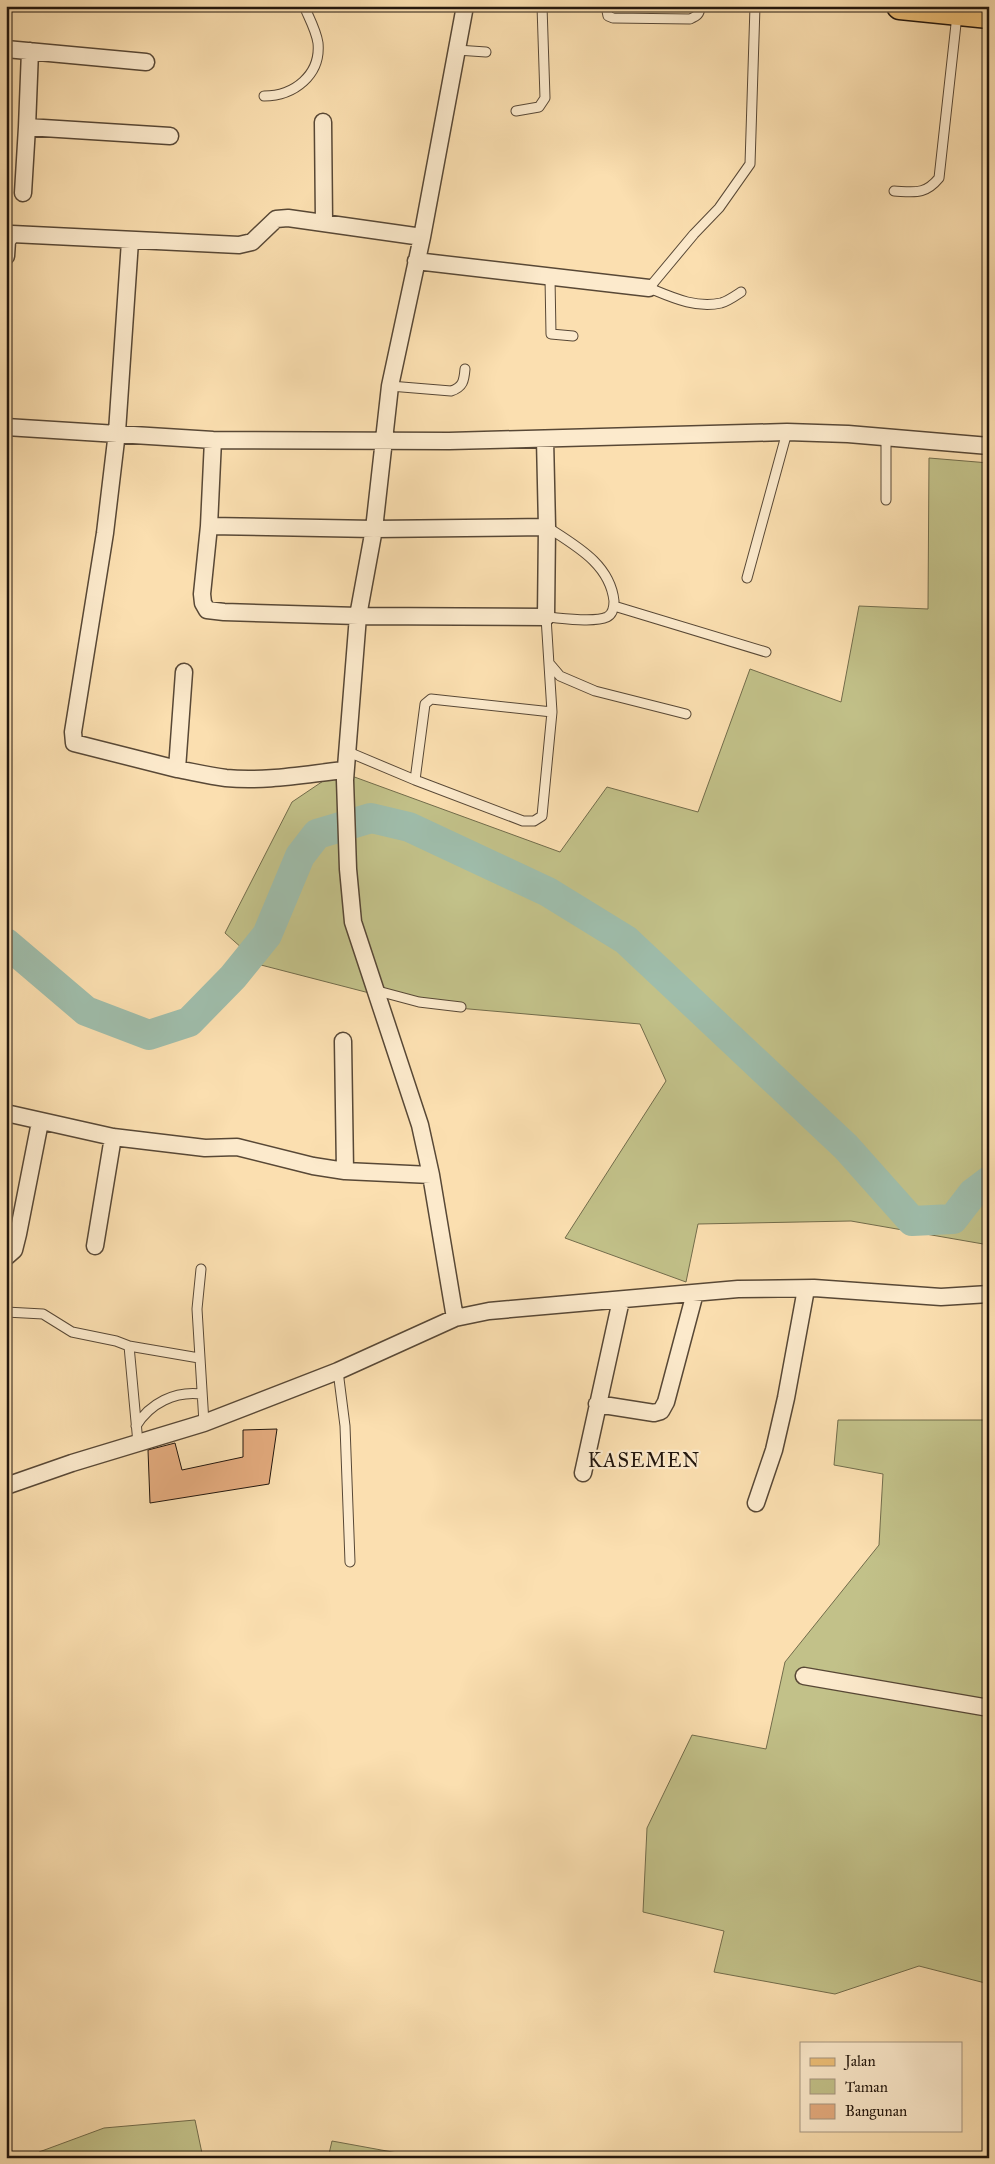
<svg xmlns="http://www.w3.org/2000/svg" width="995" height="2164" font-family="'IM FELL Great Primer',serif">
<rect width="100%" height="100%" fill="#fbdfb0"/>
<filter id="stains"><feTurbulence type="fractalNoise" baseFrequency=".004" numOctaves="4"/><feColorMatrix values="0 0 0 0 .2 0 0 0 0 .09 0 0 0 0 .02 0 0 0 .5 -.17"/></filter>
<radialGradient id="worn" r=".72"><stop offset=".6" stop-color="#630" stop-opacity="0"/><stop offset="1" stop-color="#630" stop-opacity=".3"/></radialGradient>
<!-- green -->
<path fill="#c2c189" stroke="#726c4b" d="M929 458 989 463V1245L851 1221 698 1224 686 1282 565 1238 666 1081 640 1024 412 1004 261 965 225 933 292 802 338 771 560 852 607 787 698 812 750 669 841 702 859 606 928 609Z
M838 1420H989V1984L919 1966 835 1994 714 1972 724 1931 643 1912 647 1828 692 1735 766 1749 785 1662 879 1545 883 1474 834 1465Z
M195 2120 203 2158H37L39 2152 104 2128Z
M332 2141 425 2158H328Z"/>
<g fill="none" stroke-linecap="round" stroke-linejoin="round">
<!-- river -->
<path stroke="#9fbdab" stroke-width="30" d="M6 943 86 1011 149 1035 189 1022 233 977 267 935 300 856 317 834 371 818 409 827 548 892 626 940 846 1147 912 1221 953 1219 973 1193 989 1181"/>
</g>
<!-- building -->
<path fill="#e4ab7e" stroke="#22160d" d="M277 1429 269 1484 150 1503 148 1450 175 1443 182 1470 243 1457V1430Z"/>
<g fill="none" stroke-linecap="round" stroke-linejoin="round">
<defs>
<path id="service" d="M606 6 608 16 613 18 690 19C697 16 700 14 700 6
M457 50 486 52
M264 96C294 96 321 75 318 43 316 30 309 18 304 6
M516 111 539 107 545 98 542 6
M894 191C915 192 925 195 939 178L957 15
M550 278 551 334 573 336
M741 292C735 296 728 301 721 303 696 309 671 297 649 288L694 234 719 208 750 164 755 6
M390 386 451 391C463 387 464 381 465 369
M886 500V438
M747 578 787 432
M614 606 766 652
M549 663 560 676 595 691 686 714
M346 751 415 780 523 821H534L542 816 552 712 546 617C561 618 594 623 607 617 613 614 614 607 614 601 610 564 576 546 547 527
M415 780 425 704 431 699 552 712
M374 990 419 1002 461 1007
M201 1269 197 1309 204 1423
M6 1312 43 1314 72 1332 116 1341 129 1346 138 1443
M129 1346 199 1358
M338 1371 345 1426 350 1562
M136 1426C150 1403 175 1391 201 1394"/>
<path id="minor" d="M6 49 146 62
M30 51 27 127 170 136
M323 122 324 222
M23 193 27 127
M130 241 117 432 105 533 73 732 74 743 177 769 184 672
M6 256 7 241 12 234 239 245 252 242 276 219 288 218 422 237
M416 261 649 288
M6 427 213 440 449 441 787 432 848 434 989 446
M213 440 209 526 202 594 203 603 207 610 224 612 358 616 546 617 547 527 545 439
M209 526 374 529 547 527
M177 769C193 772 210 776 226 778 265 782 306 774 345 770
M343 1041 345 1171
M6 1113 113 1137 205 1148 237 1147 313 1166 345 1171 431 1175
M95 1246 113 1137
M6 1257 14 1250 18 1234 40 1122
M455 1318 431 1175 420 1125 353 922 348 869 345 780 358 616 374 529 390 386 422 237 465 6
M597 1404 654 1413 661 1411 666 1402 695 1293
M583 1473 621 1300
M6 1486 72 1463 204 1423 338 1371 455 1318 489 1311 738 1289 814 1288 941 1297 989 1294
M756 1503 774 1450 786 1398 806 1289
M804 1676 989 1708"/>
<path id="primary" d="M900 6 989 15"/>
</defs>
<!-- service casing -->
<use href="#service" stroke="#584836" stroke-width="11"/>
<!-- minor casing -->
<use href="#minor" stroke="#584836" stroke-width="19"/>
<!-- primary casing -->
<use href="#primary" stroke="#22160d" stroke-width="29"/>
<!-- service -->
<use href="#service" stroke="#fceacc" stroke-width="9"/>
<!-- minor -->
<use href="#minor" stroke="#fceacc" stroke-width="16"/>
<!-- primary -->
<use href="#primary" stroke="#eec078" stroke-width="26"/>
</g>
<g text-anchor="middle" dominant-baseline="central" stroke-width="4.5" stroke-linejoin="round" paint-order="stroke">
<!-- quarter labels -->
<g font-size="20" letter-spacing="1" fill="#22160d" stroke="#fceacc">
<text x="644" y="1460">KASEMEN</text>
</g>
</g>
<!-- margin -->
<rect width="995" height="2164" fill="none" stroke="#fbdfb0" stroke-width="25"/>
<rect x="8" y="8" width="980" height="2149" fill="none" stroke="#22160d" stroke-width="2.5"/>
<rect x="12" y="12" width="970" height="2139" fill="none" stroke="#22160d"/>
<!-- legend -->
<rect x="800" y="2042" width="162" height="90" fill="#fceacc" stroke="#a59580"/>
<rect x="810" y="2058" width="25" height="8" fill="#eec078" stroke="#a59580"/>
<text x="845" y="2066" font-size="15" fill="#22160d">Jalan</text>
<rect x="810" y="2079" width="25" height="15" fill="#c2c189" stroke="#a59580"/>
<text x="845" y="2092" font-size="15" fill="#22160d">Taman</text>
<rect x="810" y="2104" width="25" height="15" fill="#e4ab7e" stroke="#a59580"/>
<text x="845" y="2116" font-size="15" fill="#22160d">Bangunan</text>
<rect width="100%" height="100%" filter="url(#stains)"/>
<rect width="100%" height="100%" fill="url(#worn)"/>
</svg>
